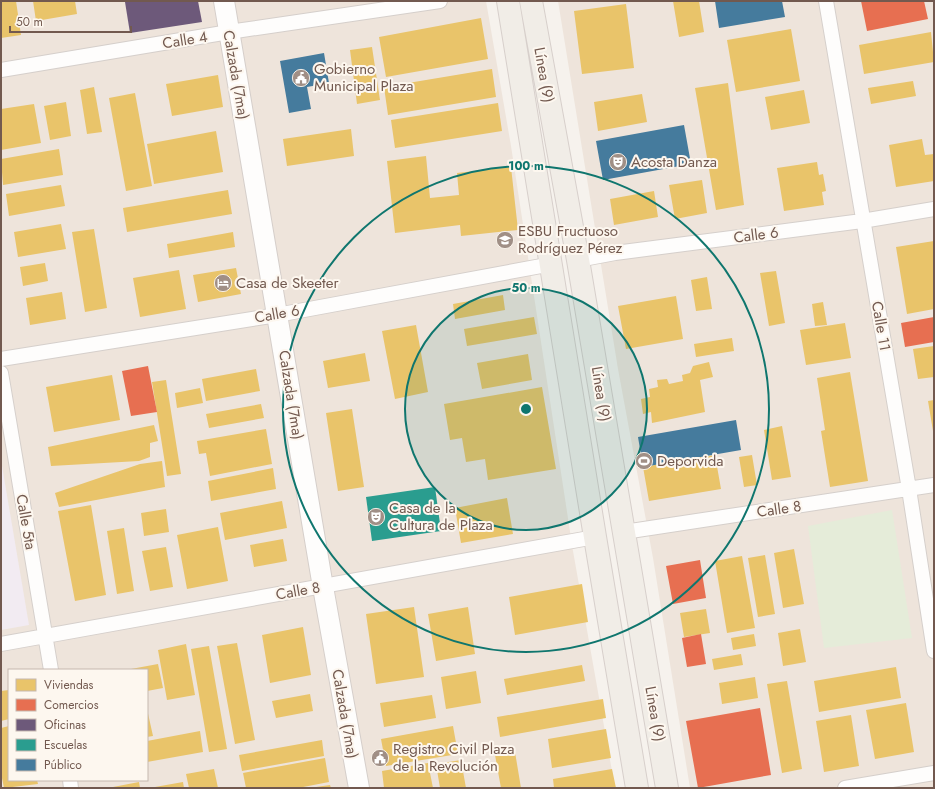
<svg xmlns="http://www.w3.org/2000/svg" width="935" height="789" font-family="Jost,sans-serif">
<rect width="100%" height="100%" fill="#f6f2ed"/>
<!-- residential -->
<path fill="#eee4db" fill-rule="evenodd" d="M1 1H486L511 146 573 551 615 788H1ZM9 670H147V780H9Z
M558 1H934V788H690L653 558 618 369Z"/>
<!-- education -->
<path fill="#f2ebf2" d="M1 460 29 625 1 630Z"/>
<!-- green -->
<path fill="#e5ecd9" d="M892 510 912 638 824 648 808 526Z"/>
<!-- homes -->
<path fill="#e9c46a" d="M1 1H16L21 35 1 38Z
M33 1H75L77 14 36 21Z
M673 1H699L704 32 679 37Z
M626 4 634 68 582 74 574 11Z
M481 18 488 59 386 77 379 37Z
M791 29 800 81 736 92 727 40Z
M931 32 934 62 864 74 859 45Z
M372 47 380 100 357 104 350 50Z
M492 69 496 97 388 115 384 87Z
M218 75 223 107 172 116 166 84Z
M913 81 916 96 871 104 868 88Z
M728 83 744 205 716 210 695 88Z
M94 87 102 132 87 134 80 90Z
M804 90 810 123 771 130 765 97Z
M135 93 152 186 126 191 109 98Z
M642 94 647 122 598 131 594 102Z
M66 102 71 136 50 140 44 106Z
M498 103 502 131 395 148 391 120Z
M34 104 41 143 1 150V109Z
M351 129 354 156 287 166 283 139Z
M216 131 223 172 154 184 147 144Z
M922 139 925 155 934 154V181L896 187 889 145Z
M59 149 63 175 3 185 1 159Z
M426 156 430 198 459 195 457 173 511 167 518 230 461 236 460 225 395 233 387 161Z
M817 162 819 175 823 174 826 191 822 192 824 205 784 211 777 168Z
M702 180 707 213 675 219 669 185Z
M61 185 65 206 9 216 6 194Z
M228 190 232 214 127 232 123 208Z
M654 191 658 217 614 225 610 199Z
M61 224 66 249 18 257 14 232Z
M94 229 107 308 85 312 72 232Z
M233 232 235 247 169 258 167 244Z
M934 241V309L907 314 896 247Z
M45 263 48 281 23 286 20 267Z
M236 268 241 294 198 302 193 275Z
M179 270 186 309 140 317 133 278Z
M776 271 785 323 769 326 760 273Z
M707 277 712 309 696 311 691 280Z
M62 292 66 319 30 325 26 298Z
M503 295 505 310 455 319 453 304Z
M676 296 683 339 626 349 618 306Z
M823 302 827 325 815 326 812 304Z
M534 317 537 334 467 346 464 329Z
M845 323 851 358 806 365 800 330Z
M416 325 428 392 395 399 382 331Z
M732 338 734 351 696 357 694 344Z
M934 346V377L918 379 913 349Z
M365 353 370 381 328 388 323 361Z
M528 354 532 380 482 389 477 363Z
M709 362 713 377 700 380 705 412 652 423 651 412 643 414 641 399 650 397 649 389 658 387 657 380 667 379 669 384 683 381 682 375 690 373 693 366Z
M256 369 260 391 206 401 202 379Z
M850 372 868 481 830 487 821 431 825 430 817 378Z
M112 375 120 420 54 432 46 387Z
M166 380 181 474 167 476 152 382Z
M542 387 556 469 488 480 485 459 466 462 462 438 450 440 444 404Z
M200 388 203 403 177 408 175 393Z
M934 400V431H933L928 401Z
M261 404 264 418 209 428 206 414Z
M352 409 364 487 338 491 326 413Z
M154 425 158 441 150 443V457L139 461 51 466 48 447Z
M782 426 791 477 772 480 764 430Z
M266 429 272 464 210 476 206 453 199 454 197 441Z
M715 455 721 489 649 501 643 467Z
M752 455 757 485 744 487 739 457Z
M162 461 165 487 59 507 55 493 140 464Z
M273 468 276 489 211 501 208 481Z
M507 498 513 534 461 543 455 508Z
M282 501 287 528 225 540 220 513Z
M91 505 106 595 75 601 58 511Z
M166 509 169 532 144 536 141 513Z
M218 527 228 581 187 589 177 535Z
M124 528 134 591 117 594 107 531Z
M283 539 287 561 254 567 250 545Z
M166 547 173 587 150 591 142 551Z
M794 549 804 604 783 608 774 553Z
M765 555 775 614 758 617 748 558Z
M742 556 755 628 727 633 715 561Z
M582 584 588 622 515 635 509 597Z
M414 607 424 677 376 684 366 614Z
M468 607 475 654 436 661 428 614Z
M706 609 710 633 684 637 680 613Z
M303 627 311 675 270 683 262 635Z
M800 629 806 662 783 666 778 633Z
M754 634 756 646 733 650 731 638Z
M237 643 255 740 235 744 217 646Z
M186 644 195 695 167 700 158 650Z
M209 646 227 749 209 752 191 649Z
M741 654 743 665 714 670 712 659Z
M158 664 163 688 147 691V670L131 669Z
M582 665 585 681 507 695 504 679Z
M896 667 901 698 819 712 814 681Z
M476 671 481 703 446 709 441 677Z
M755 677 758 698 722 704 719 683Z
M787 681 802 769 782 773 767 684Z
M9 690V719L1 721V691Z
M310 694 313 711 276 718 272 701Z
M432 695 436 718 384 727 380 703Z
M603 699 606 718 500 737 497 717Z
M906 703 914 752 875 759 866 710Z
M147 709 153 736 147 737Z
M851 715 859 766 824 772 816 721Z
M9 726V780H37L38 784 4 788 1 773V728Z
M453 726 458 754 386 766 381 739Z
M606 729 611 758 552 768 548 739Z
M200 731 203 752 147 762V741Z
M322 740 324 756 242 771 239 755Z
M515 752 521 788H501L495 755Z
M325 758 329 782 298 788H246L243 773Z
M461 760 466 788H440L436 764Z
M428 763 433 788H384L382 771Z
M214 769 218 788H189L186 774Z
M612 769 616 788H554L553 779Z
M139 782 140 788H113V787Z
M183 782 184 788H156L155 787Z
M330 785 331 788H316V787Z"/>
<!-- shops -->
<path fill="#e76f51" d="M861 1H924L928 19 867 31Z
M934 317V342L905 347 901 323Z
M148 366 157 412 131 416 122 371Z
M700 560 706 598 673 604 666 566Z
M701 634 706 664 687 667 682 638Z
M760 708 771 775 698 788 686 721Z"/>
<!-- offices -->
<path fill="#6d597a" d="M134 1H198L202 22 130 33 125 2Z"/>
<!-- schools -->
<path fill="#2a9d8f" d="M435 487 441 531 372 541 366 497Z"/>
<!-- public -->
<path fill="#457b9d" d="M715 1H782L785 17 719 28Z
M324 53 329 83 307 87 311 109 289 113 280 61Z
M684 125 691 164 603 180 596 141Z
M736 420 741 450 643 467 638 437Z"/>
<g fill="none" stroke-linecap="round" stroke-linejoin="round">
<defs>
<path id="street" d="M826 1 909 489 934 651
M1 70 229 32 440 1
M578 260 615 253 862 221 934 209
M1 359 277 315 552 264
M1 373 51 670
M624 532 934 485
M1 644 595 537
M70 780 71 788
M845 788 934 773"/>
<path id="secondary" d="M224 1 323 587 359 788"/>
<path id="primary" d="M508 1 595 537 637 788
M531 1 578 260 667 788"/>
</defs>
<!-- street casing -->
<use href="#street" stroke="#d5cfcb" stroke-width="16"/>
<!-- secondary casing -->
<use href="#secondary" stroke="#d5ceca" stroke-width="22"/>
<!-- primary casing -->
<use href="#primary" stroke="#d7cfcb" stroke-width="24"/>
<!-- street -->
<use href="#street" stroke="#fefdfc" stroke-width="14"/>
<!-- secondary -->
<use href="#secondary" stroke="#fefdfc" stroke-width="20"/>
<!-- primary -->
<use href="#primary" stroke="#f1ede7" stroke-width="22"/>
</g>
<!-- distance rings -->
<circle cx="526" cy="409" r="121" fill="#0f766e" fill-opacity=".12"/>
<g fill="none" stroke="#0f766e" stroke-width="2">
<circle cx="526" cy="409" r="121"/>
<circle cx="526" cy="409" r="243"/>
</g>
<!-- icons -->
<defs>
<symbol id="civic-disc" viewBox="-11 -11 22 22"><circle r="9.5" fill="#a08f86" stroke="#fdf7ef"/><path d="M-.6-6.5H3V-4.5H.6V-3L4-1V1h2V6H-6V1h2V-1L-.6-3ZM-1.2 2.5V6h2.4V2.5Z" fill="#fff"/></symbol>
<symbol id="theatre-disc" viewBox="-11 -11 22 22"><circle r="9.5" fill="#a08f86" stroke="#fdf7ef"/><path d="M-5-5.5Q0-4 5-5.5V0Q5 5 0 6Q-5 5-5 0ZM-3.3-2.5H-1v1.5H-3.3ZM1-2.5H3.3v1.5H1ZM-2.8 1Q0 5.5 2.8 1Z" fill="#fff"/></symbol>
<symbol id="school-disc" viewBox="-11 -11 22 22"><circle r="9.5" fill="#a08f86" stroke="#fdf7ef"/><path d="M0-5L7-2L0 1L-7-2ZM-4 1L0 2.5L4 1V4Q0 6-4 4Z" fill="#fff"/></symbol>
<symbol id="hotel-disc" viewBox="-11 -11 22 22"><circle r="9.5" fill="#a08f86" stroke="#fdf7ef"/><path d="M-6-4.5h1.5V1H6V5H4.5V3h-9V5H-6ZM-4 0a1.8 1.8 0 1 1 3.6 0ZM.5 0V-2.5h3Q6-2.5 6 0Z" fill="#fff"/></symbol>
<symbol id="stadium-disc" viewBox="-11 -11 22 22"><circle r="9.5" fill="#a08f86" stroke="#fdf7ef"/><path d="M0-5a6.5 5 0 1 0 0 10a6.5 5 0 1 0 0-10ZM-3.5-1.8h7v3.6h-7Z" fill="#fff"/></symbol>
</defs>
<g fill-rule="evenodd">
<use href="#civic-disc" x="291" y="68" width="20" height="20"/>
<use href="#theatre-disc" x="608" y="152" width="20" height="20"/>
<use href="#school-disc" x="495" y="230" width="20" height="20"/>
<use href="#hotel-disc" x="213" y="273" width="20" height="20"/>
<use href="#stadium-disc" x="634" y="451" width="20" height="20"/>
<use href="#theatre-disc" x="366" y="507" width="20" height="20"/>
<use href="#civic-disc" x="370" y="748" width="20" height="20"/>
</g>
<g text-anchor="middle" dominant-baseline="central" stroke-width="4" stroke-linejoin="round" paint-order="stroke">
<!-- street labels -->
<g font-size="15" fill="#72594f" stroke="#fdf7ef">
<text transform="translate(185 40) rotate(-9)">Calle 4</text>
<text transform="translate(236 75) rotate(80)">Calzada (7ma)</text>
<text transform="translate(544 75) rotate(80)">Línea (9)</text>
<text transform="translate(756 235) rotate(-7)">Calle 6</text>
<text transform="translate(277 314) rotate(-10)">Calle 6</text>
<text transform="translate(881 326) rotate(80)">Calle 11</text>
<text transform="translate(601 394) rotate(81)">Línea (9)</text>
<text transform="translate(291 395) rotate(81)">Calzada (7ma)</text>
<text transform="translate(779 509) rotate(-8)">Calle 8</text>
<text transform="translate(26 522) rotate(80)">Calle 5ta</text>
<text transform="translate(298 591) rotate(-10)">Calle 8</text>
<text transform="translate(345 714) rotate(80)">Calzada (7ma)</text>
<text transform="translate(655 714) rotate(80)">Línea (9)</text>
</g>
<!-- poi labels -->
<g font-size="15" fill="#72594f" stroke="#fdf7ef" text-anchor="start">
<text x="314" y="69">Gobierno<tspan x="314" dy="17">Municipal Plaza</tspan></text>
<text x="631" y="162">Acosta Danza</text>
<text x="518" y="231">ESBU Fructuoso<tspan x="518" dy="17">Rodríguez Pérez</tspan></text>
<text x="236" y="283">Casa de Skeeter</text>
<text x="657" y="461">Deporvida</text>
<text x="389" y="508">Casa de la<tspan x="389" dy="17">Cultura de Plaza</tspan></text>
<text x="393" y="749">Registro Civil Plaza<tspan x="393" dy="17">de la Revolución</tspan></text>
</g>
</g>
<circle cx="526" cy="409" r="6" fill="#0f766e" stroke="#fdf7ef" stroke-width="2"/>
<g font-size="12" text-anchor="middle" font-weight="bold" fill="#0f766e" stroke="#fdf7ef" stroke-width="4" stroke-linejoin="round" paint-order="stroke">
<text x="526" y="170">100 m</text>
<text x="526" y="292">50 m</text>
</g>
<!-- border -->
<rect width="935" height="789" fill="none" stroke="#72594f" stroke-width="4"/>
<!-- legend -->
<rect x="8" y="669" width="140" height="112" fill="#fdf7ef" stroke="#c5b8af"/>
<rect x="16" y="679" width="20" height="12" fill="#e9c46a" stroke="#c5b8af"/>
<text x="44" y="689" font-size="12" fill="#72594f">Viviendas</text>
<rect x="16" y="699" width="20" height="12" fill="#e76f51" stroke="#c5b8af"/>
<text x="44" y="709" font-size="12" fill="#72594f">Comercios</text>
<rect x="16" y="719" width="20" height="12" fill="#6d597a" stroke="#c5b8af"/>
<text x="44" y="729" font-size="12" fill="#72594f">Oficinas</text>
<rect x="16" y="739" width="20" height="12" fill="#2a9d8f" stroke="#c5b8af"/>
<text x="44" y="749" font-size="12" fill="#72594f">Escuelas</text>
<rect x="16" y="759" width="20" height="12" fill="#457b9d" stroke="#c5b8af"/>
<text x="44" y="769" font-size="12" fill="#72594f">Público</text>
<!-- scale -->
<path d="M10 26v6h121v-6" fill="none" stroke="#72594f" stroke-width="2"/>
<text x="16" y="26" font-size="12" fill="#72594f" stroke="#fdf7ef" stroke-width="3" paint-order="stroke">50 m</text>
</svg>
